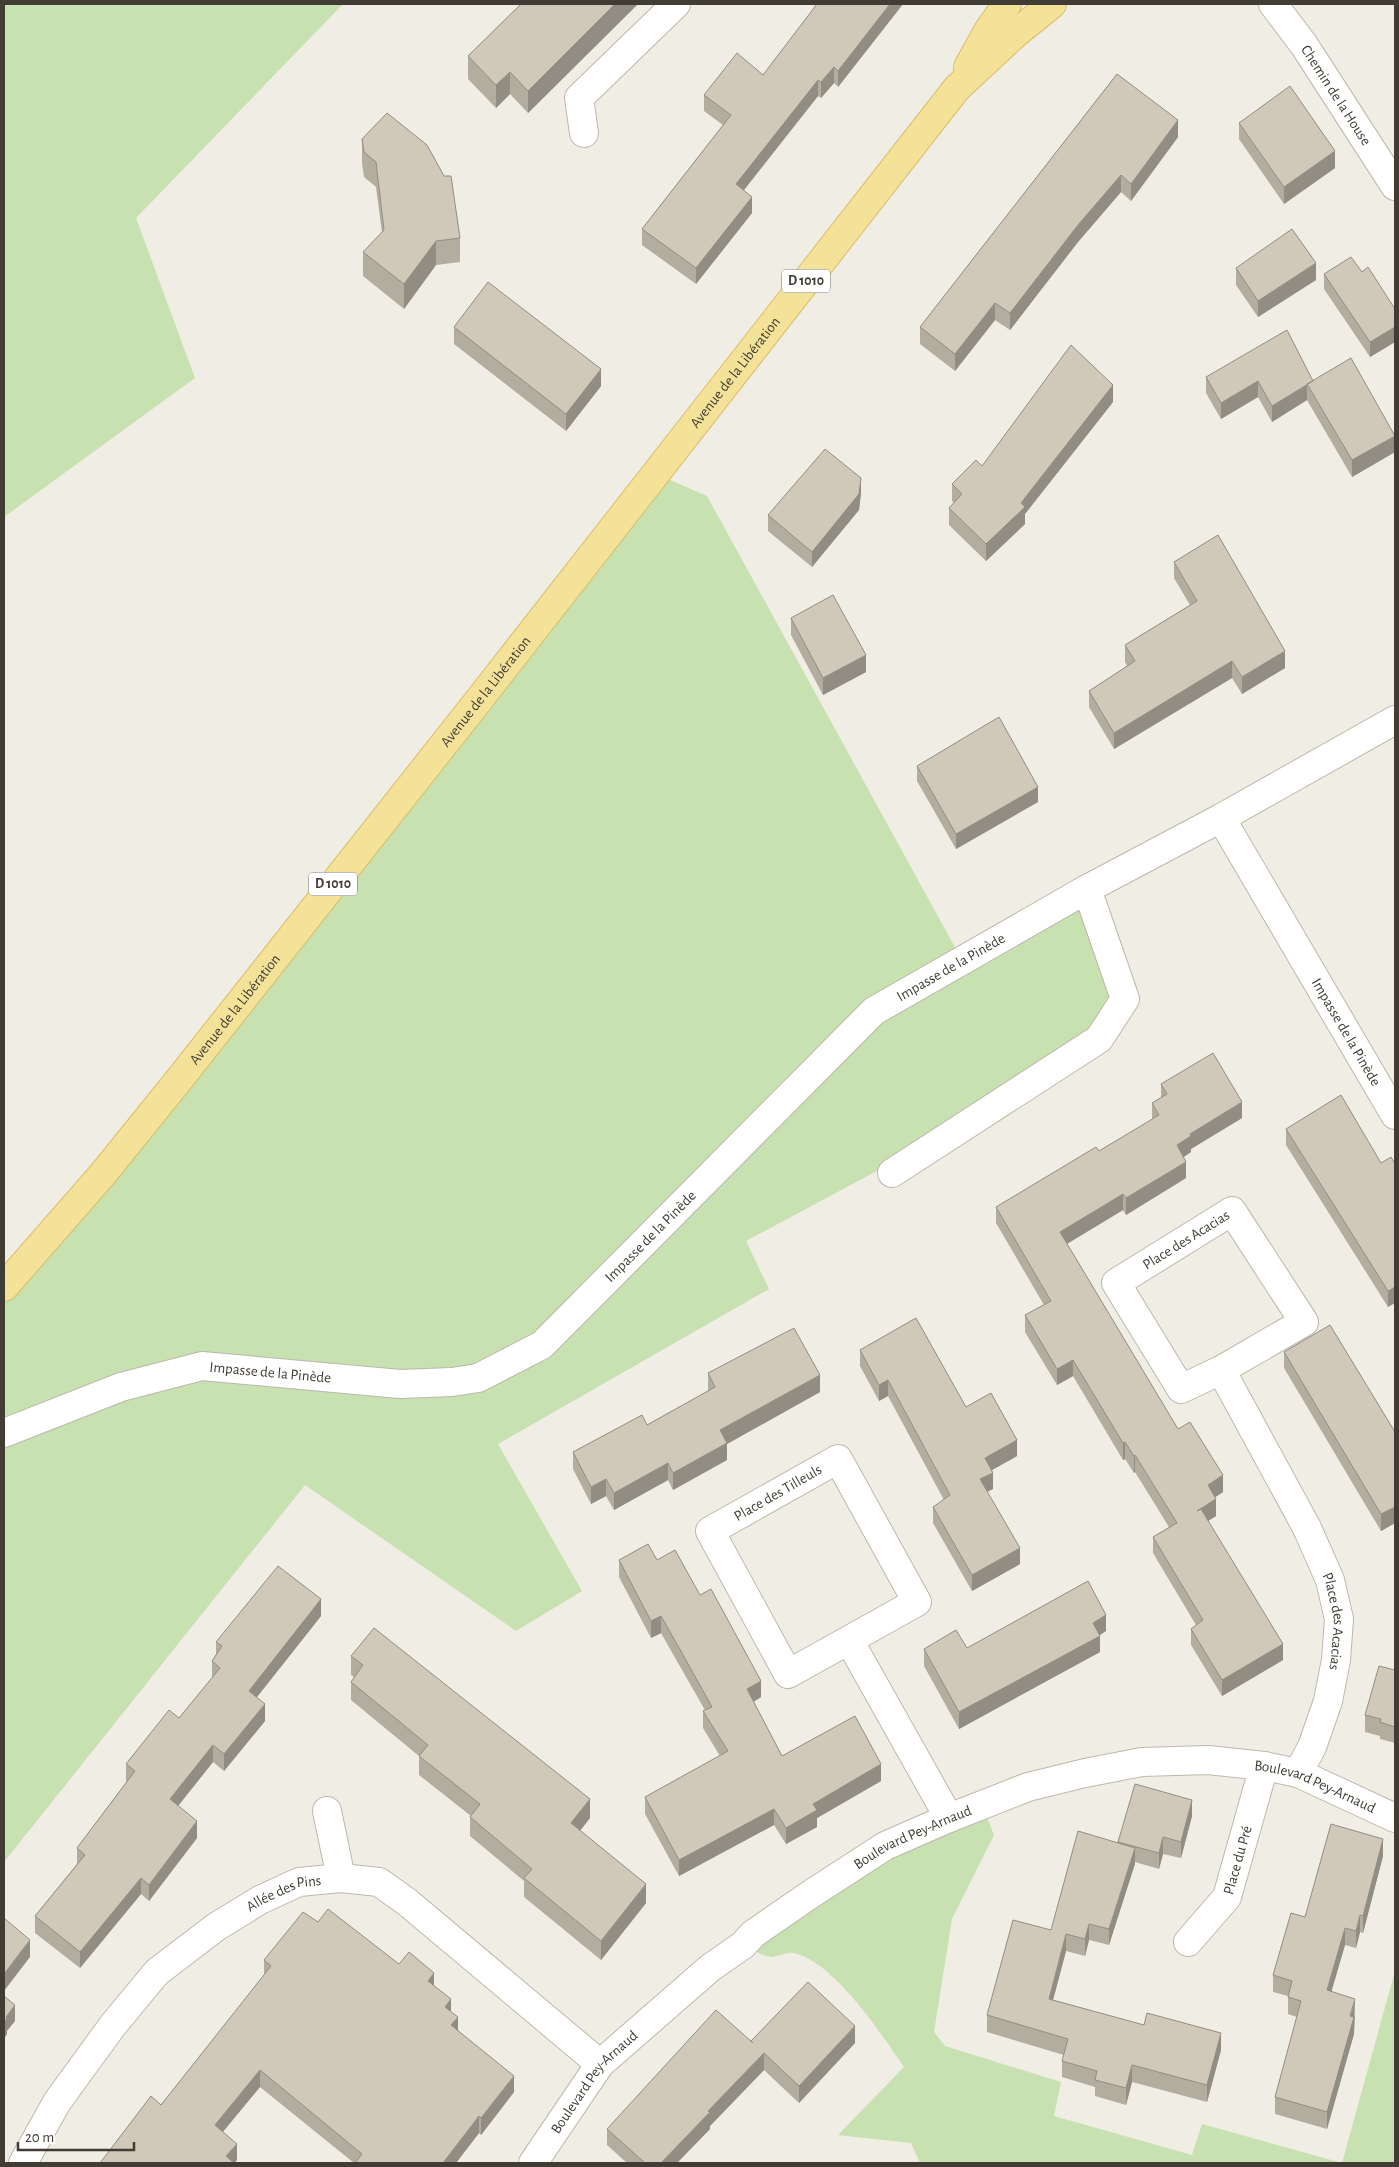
<svg xmlns="http://www.w3.org/2000/svg" width="1399" height="2167" font-family="'Alegreya Sans',sans-serif">
<rect width="100%" height="100%" fill="#f0ede4"/>
<!-- green -->
<path fill="#c7e1b0" d="M4 4H343L136 218 195 378 4 517Z
M656 474 707 496 962 960 1087 889 1125 999 1099 1039 888 1165 746 1241 769 1289 498 1444 582 1591 516 1631 305 1485 4 1862V1287Z
M982 1805 994 1835 952 1919 934 2032 945 2046 1061 2082 1054 2116 1192 2155 1202 2124 1342 2163 1395 1971V2163H920L911 2143 838 2135 904 2067C882 2035 833 1960 793 1953 786 1952 778 1957 771 1957 762 1956 751 1948 743 1945L753 1934Z"/>
<g fill="none" stroke-linecap="round" stroke-linejoin="round">
<defs>
<g id="minor">
<path d="M584 133 579 98 676 4"/>
<path id="s1" d="M1221 818 1395 1115"/>
<path d="M892 1173 1099 1039 1125 999 1087 889"/>
<path id="s2" d="M1221 1370 1181 1389 1116 1283 1232 1211 1304 1322 1221 1370 1307 1528 1330 1580 1339 1619 1336 1660 1328 1701 1312 1747 1298 1773"/>
<path id="s3" d="M4 1433 121 1387 202 1366 400 1384 452 1382 478 1378 542 1345 874 1011 1087 889 1221 818 1395 720"/>
<path d="M849 1640 917 1602 838 1459 710 1531 788 1674 849 1640 949 1818"/>
<path d="M327 1811 341 1878"/>
<path id="s4" d="M1188 1942 1227 1897 1264 1766"/>
<path id="s5" d="M23 2163 57 2102 113 2025 157 1972 216 1927 260 1900 299 1882 341 1878 379 1882 407 1902 600 2064"/>
<path id="s6" d="M533 2163 600 2064 710 1968 743 1945 753 1934 811 1894 885 1846 949 1818 1028 1787 1085 1773 1142 1762 1208 1760 1264 1766 1298 1773 1395 1818"/>
</g>
<g id="tertiary">
<path id="s7" d="M1273 4 1304 45 1395 186"/>
</g>
<g id="primary">
<path d="M968 67 988 31 1007 4"/>
<path id="s8" d="M4 1287 102 1175 178 1081 482 696 957 88 1015 34 1052 4"/>
</g>
</defs>
<!-- minor casing -->
<use href="#minor" stroke="#bdb8aa" stroke-width="30"/>
<!-- tertiary casing -->
<use href="#tertiary" stroke="#bdb8aa" stroke-width="30"/>
<!-- primary casing -->
<use href="#primary" stroke="#d7bf6b" stroke-width="30"/>
<!-- minor -->
<use href="#minor" stroke="#fff" stroke-width="28"/>
<!-- tertiary -->
<use href="#tertiary" stroke="#fff" stroke-width="28"/>
<!-- primary -->
<use href="#primary" stroke="#f4e298" stroke-width="28"/>
</g>
<!-- wall -->
<path fill="#b3ada0" d="M521 4H638L528 113 510 94 496 108 468 79V56Z
M903 4 838 87 834 83 821 98 818 96 744 190 752 213 696 284 642 245V229L723 125 704 111V95L763 75Z
M1117 74 1178 137 1131 201 1121 192 1078 242 1010 330 995 320 955 371 920 344V327Z
M1239 123 1335 168 1284 204 1239 139Z
M362 139 460 238V262L436 265 404 309 363 276V252L382 233 376 187 364 177 362 163Z
M1236 268 1316 280 1258 317 1236 285Z
M1324 274 1395 309V342L1370 357 1324 289Z
M454 327 601 386 566 431 454 344Z
M1206 377 1313 381 1395 452 1352 477 1307 400 1272 422 1258 397 1221 419 1206 393Z
M1113 402 1025 514V524L986 561 949 525V508L954 503 952 501V484L982 466Z
M861 493 859 510 812 567 768 531V515Z
M1174 562 1285 668 1242 694 1232 678 1114 749 1089 707V691L1127 666 1125 662V645L1190 605 1174 578Z
M791 618 866 672 823 695 791 635Z
M917 766 1038 802 956 849 917 781Z
M1161 1084 1242 1118 1191 1149V1152L1184 1157 1186 1178 1126 1215 1123 1210 1067 1244 1178 1429 1223 1492 1215 1497 1216 1516 1208 1521 1283 1660 1222 1696 1191 1645V1629L1196 1625 1153 1553V1537L1169 1527 1135 1472 1134 1473 1125 1459 1123 1460 1073 1376 1057 1385 1025 1332V1315L1044 1305 996 1223V1207L1099 1151 1152 1120V1103L1161 1098Z
M1286 1129 1381 1163 1391 1157 1388 1307 1286 1145Z
M860 1350 966 1407 1017 1456 992 1470 993 1489 987 1492 1020 1564 972 1591 933 1523V1507L944 1500 888 1396 879 1401 860 1366Z
M1284 1352 1395 1432V1523L1381 1531 1284 1368Z
M708 1373 820 1392 727 1444V1460L673 1490 668 1480 614 1510 606 1496 591 1504 573 1469V1452L647 1425 708 1391Z
M619 1560H657L700 1595 761 1697 753 1702 782 1756 881 1781 817 1818V1827L786 1844 774 1825 679 1876 645 1814V1797L720 1756 703 1728V1711L705 1710 682 1670 661 1633 651 1638 619 1577Z
M321 1616 257 1697 265 1721 224 1771 213 1762 178 1806 197 1838 149 1901 141 1894 80 1968 35 1933V1916L77 1864V1848L127 1781H126V1764L179 1718 212 1678V1661L216 1654V1642Z
M1106 1631 1100 1635V1652L959 1729 924 1666V1649L967 1648Z
M351 1656 590 1818 580 1831 646 1903 601 1960 524 1897V1881L470 1836V1817L471 1816 419 1775V1756L351 1700V1682L354 1677 351 1675Z
M1395 1670V1743L1380 1739V1736L1365 1732V1715Z
M1192 1816 1181 1858 1163 1854 1159 1869 1135 1862 1109 1945 1089 1940 1085 1956 1066 1951 1053 2000 1221 2050 1207 2102 1132 2082 1126 2105 1095 2096V2087L1062 2077V2061L1064 2055 987 2032V2015L1118 1842Z
M1383 1856 1363 1933 1360 1932 1356 1948 1345 1945 1331 1991 1355 2016 1354 2034 1327 2129 1275 2114V2097L1297 2017 1288 2014V1996L1273 1992V1975Z
M318 1922 399 1964 434 1986 451 2012 458 2030 514 2092 481 2135 479 2133 456 2163H354L260 2087 223 2132 237 2160 235 2163 161 2105 264 1976V1960Z
M751 2041 855 2043 799 2103 764 2070 710 2126V2129L677 2163H627L607 2145V2129Z"/>
<!-- shaded-wall -->
<path fill="#928d82" d="M615 4H638L528 113V91Z
M890 4H903L838 87V71Z
M834 67V83L821 98V82Z
M510 72V94L496 108V85Z
M818 80V96L736 200V184Z
M1178 120V137L1131 201V184Z
M1335 151V168L1284 204V187Z
M1121 175V192L1078 242 1010 330V313L1078 225Z
M752 197V213L696 284V268Z
M436 241V265L404 309V284Z
M1316 263V280L1258 317V301Z
M995 303V320L955 371V354Z
M1395 327V342L1370 357V342Z
M601 369V386L566 431V414Z
M1258 381V397L1221 419V403Z
M1113 385V402L1025 514V524L986 561V544L1021 503Z
M1307 385V400L1272 422V406Z
M1395 436V452L1352 477V460Z
M861 478V493L859 510 812 567V552Z
M1285 651V668L1242 694V677Z
M866 655V672L823 695V678Z
M1232 661V678L1114 749V733Z
M1038 787V802L956 849V834Z
M1242 1102V1118L1191 1149V1152L1177 1161V1145L1190 1134Z
M1186 1162V1178L1126 1215V1198Z
M1123 1194V1210L1060 1248V1232Z
M1395 1287V1303L1388 1307V1291Z
M1073 1360V1376L1057 1385V1369Z
M820 1375V1392L727 1444V1460L673 1490V1473L720 1430Z
M888 1380V1396L879 1401V1385Z
M1017 1440V1456L985 1474V1458Z
M1125 1442V1459L1123 1460V1443Z
M1135 1455V1472L1134 1473V1456Z
M668 1463V1480L614 1510V1493Z
M993 1473V1489L980 1495V1479Z
M1223 1475V1492L1208 1502V1485Z
M606 1479V1496L591 1504V1487Z
M1216 1499V1516L1197 1528V1511Z
M1395 1507V1523L1381 1531V1514Z
M1020 1548V1564L972 1591V1575Z
M321 1599V1616L249 1707V1691Z
M1106 1615V1631L1093 1639 1100 1636V1652L959 1729V1712L1093 1623Z
M661 1616V1633L651 1638V1621Z
M1283 1644V1660L1222 1696V1680Z
M761 1681V1697L747 1706V1689Z
M265 1704V1721L224 1771V1754Z
M213 1745V1762L170 1816V1799Z
M881 1764V1781L817 1818V1827L786 1844V1828L813 1804Z
M590 1799V1818L571 1842V1823Z
M1192 1800V1816L1181 1858V1842Z
M774 1809V1825L679 1876V1860Z
M197 1821V1838L149 1901V1885Z
M1163 1837V1854L1159 1869V1853Z
M1383 1839V1856L1363 1933V1916Z
M1135 1848V1864L1109 1945V1929Z
M141 1878V1894L80 1968V1952Z
M646 1884V1903L601 1960V1941Z
M1360 1915V1932L1356 1948V1931Z
M1089 1924V1940L1085 1956V1939Z
M1345 1928V1945L1327 2007V1990Z
M1066 1934V1951L1049 2015V1999Z
M30 1940V1957L4 1991V1974Z
M434 1973V1989L428 1981Z
M451 1999V2015L445 2007Z
M1355 1999 1354 2034 1327 2129V2112Z
M15 2005V2021L7 2031V2034L4 2039V2022L6 2017Z
M458 2017V2033L451 2025Z
M855 2026V2043L799 2103V2086Z
M1221 2033V2050L1207 2102V2085Z
M764 2053V2070L710 2126V2129L677 2163H661L708 2111Z
M1132 2065V2082L1126 2105V2088Z
M260 2070V2087L215 2141V2125Z
M514 2076V2092L481 2135V2118Z
M479 2116V2133L456 2163H443Z
M237 2144V2160L234 2163 226 2156Z"/>
<!-- building -->
<path fill="#d0c9ba" stroke="#928d82" d="M521 4H615L528 91 510 72 496 85 468 56Z
M817 4H890L838 71 834 67 821 82 818 80 736 184 752 197 696 268 642 229 731 115 704 95 737 53 763 75Z
M1117 74 1178 120 1131 184 1121 175 1078 225 1010 313 995 303 955 354 920 327Z
M1290 86 1335 151 1284 187 1239 123Z
M387 113 427 145 444 176H451L460 238 436 241 404 284 363 252 384 230 376 162 364 152 362 139Z
M1292 229 1316 263 1258 301 1236 268Z
M1351 257 1362 272 1368 267 1395 309V327L1370 342 1324 274Z
M488 282 601 369 566 414 454 327Z
M1287 330 1313 381 1272 406 1258 381 1221 403 1206 377Z
M1071 345 1113 385 1021 503 1025 507 986 544 949 508 962 494 952 484 976 460 982 466Z
M1351 358 1395 436 1352 460 1307 384Z
M825 449 861 478 859 494 812 552 768 515Z
M1218 535 1285 651 1242 677 1232 661 1114 733 1089 691 1135 661 1125 645 1197 601 1174 562Z
M833 595 866 655 823 678 791 618Z
M999 717 1038 787 956 834 917 766Z
M1213 1053 1242 1102 1190 1134 1191 1136 1177 1145 1186 1162 1126 1198 1123 1194 1060 1232 1178 1429 1190 1422 1223 1475 1208 1485 1216 1499 1197 1511 1201 1509 1283 1644 1222 1680 1191 1629 1203 1620 1153 1537 1177 1523 1135 1455 1134 1456 1125 1442 1123 1443 1073 1360 1057 1369 1025 1315 1051 1301 996 1207 1096 1147 1099 1151 1159 1115 1152 1103 1167 1094 1161 1084Z
M1341 1095 1381 1163 1391 1157 1395 1164V1287L1388 1291 1286 1129Z
M916 1318 966 1407 991 1393 1017 1440 985 1458 993 1473 980 1479 1020 1548 972 1575 933 1507 950 1495 888 1380 879 1385 860 1350Z
M1330 1325 1395 1432V1507L1381 1514 1284 1352Z
M794 1328 820 1375 720 1430 727 1443 673 1473 668 1463 614 1493 606 1479 591 1487 573 1452 642 1415 647 1425 715 1387 708 1373Z
M648 1544 657 1560 675 1550 700 1595 711 1589 761 1681 747 1689 782 1756 855 1716 881 1764 813 1804 817 1810 786 1828 774 1809 679 1860 645 1797 728 1751 703 1711 712 1707 682 1653 661 1616 651 1621 619 1560Z
M278 1566 321 1599 249 1691 265 1704 224 1754 213 1745 170 1799 197 1821 149 1885 141 1878 80 1952 35 1916 85 1855 77 1848 135 1771 126 1764 169 1710 179 1718 220 1668 212 1661 222 1646 216 1642Z
M1088 1581 1106 1615 1093 1623 1100 1636 959 1712 924 1649 956 1630 967 1648Z
M374 1628 590 1799 571 1823 646 1884 601 1941 524 1878 532 1869 470 1817 480 1804 419 1756 428 1745 351 1682 363 1665 351 1656Z
M1379 1666 1395 1670V1727L1380 1722 1381 1719 1365 1715Z
M1135 1784 1192 1800 1181 1842 1163 1837 1159 1853 1118 1842Z
M1331 1824 1383 1839 1363 1916 1360 1915 1356 1931 1345 1928 1327 1990 1355 1999 1350 2016 1354 2017 1327 2112 1275 2097 1301 2001 1288 1997 1292 1981 1273 1975 1291 1913 1305 1917Z
M1078 1831 1135 1848 1109 1929 1089 1924 1085 1939 1066 1934 1049 1999 1144 2025 1147 2013 1221 2033 1207 2085 1132 2065 1126 2088 1095 2080 1097 2071 1062 2061 1068 2039 987 2015 1013 1920 1051 1930Z
M328 1909 399 1964 409 1952 434 1973 428 1981 451 1999 445 2007 458 2017 451 2025 514 2076 481 2118 479 2116 443 2163H355L362 2154 260 2070 215 2125 237 2144 226 2156 234 2163H100L151 2096 161 2105 271 1966 264 1960 303 1912 318 1922Z
M4 1918 30 1940 4 1974Z
M808 1982 855 2026 799 2086 764 2053 708 2111 710 2112 661 2163H645L607 2129 716 2010 753 2043 751 2041Z
M4 1996 15 2005 6 2017 7 2018 4 2022Z"/>
<g text-anchor="middle" dominant-baseline="central" stroke-width="4" stroke-linejoin="round" paint-order="stroke">
<!-- shield labels -->
<g fill="#fff" stroke="#7a7771" stroke-width="1">
<rect x="782" y="269.5" width="48" height="23" rx="4"/>
<rect x="309" y="872.5" width="48" height="23" rx="4"/>
</g>
<g font-size="14" font-weight="bold" fill="#413d34">
<text x="806" y="281">D 1010</text>
<text x="333" y="884">D 1010</text>
</g>
<!-- street labels -->
<g font-size="15" fill="#413d34" stroke="#fff">
<text stroke="none"><textPath href="#s7" startOffset="111">Chemin de la House</textPath></text>
<text stroke="none"><textPath href="#s8" startOffset="1171">Avenue de la Libération</textPath></text>
<text stroke="none"><textPath href="#s8" startOffset="766">Avenue de la Libération</textPath></text>
<text stroke="none"><textPath href="#s3" startOffset="1118">Impasse de la Pinède</textPath></text>
<text stroke="none"><textPath href="#s8" startOffset="361">Avenue de la Libération</textPath></text>
<text stroke="none"><textPath href="#s1" startOffset="248">Impasse de la Pinède</textPath></text>
<text stroke="none"><textPath href="#s3" startOffset="712">Impasse de la Pinède</textPath></text>
<text stroke="none"><textPath href="#s2" startOffset="251">Place des Acacias</textPath></text>
<text stroke="none"><textPath href="#s3" startOffset="278">Impasse de la Pinède</textPath></text>
<text transform="translate(778 1493) rotate(-30)">Place des Tilleuls</text>
<text stroke="none"><textPath href="#s2" startOffset="812">Place des Acacias</textPath></text>
<text stroke="none"><textPath href="#s6" startOffset="928">Boulevard Pey-Arnaud</textPath></text>
<text stroke="none"><textPath href="#s6" startOffset="508">Boulevard Pey-Arnaud</textPath></text>
<text stroke="none"><textPath href="#s4" startOffset="98">Place du Pré</textPath></text>
<text stroke="none"><textPath href="#s5" startOffset="385">Allée des Pins</textPath></text>
<text stroke="none"><textPath href="#s6" startOffset="102">Boulevard Pey-Arnaud</textPath></text>
</g>
</g>
<!-- border -->
<rect width="1399" height="2167" fill="none" stroke="#413d34" stroke-width="10"/>
<!-- scale -->
<path d="M18 2142v8h116v-8" fill="none" stroke="#413d34" stroke-width="2.5"/>
<text x="25" y="2142" font-size="15" fill="#413d34" stroke="#ffffff" stroke-width="4" paint-order="stroke">20 m</text>
</svg>
